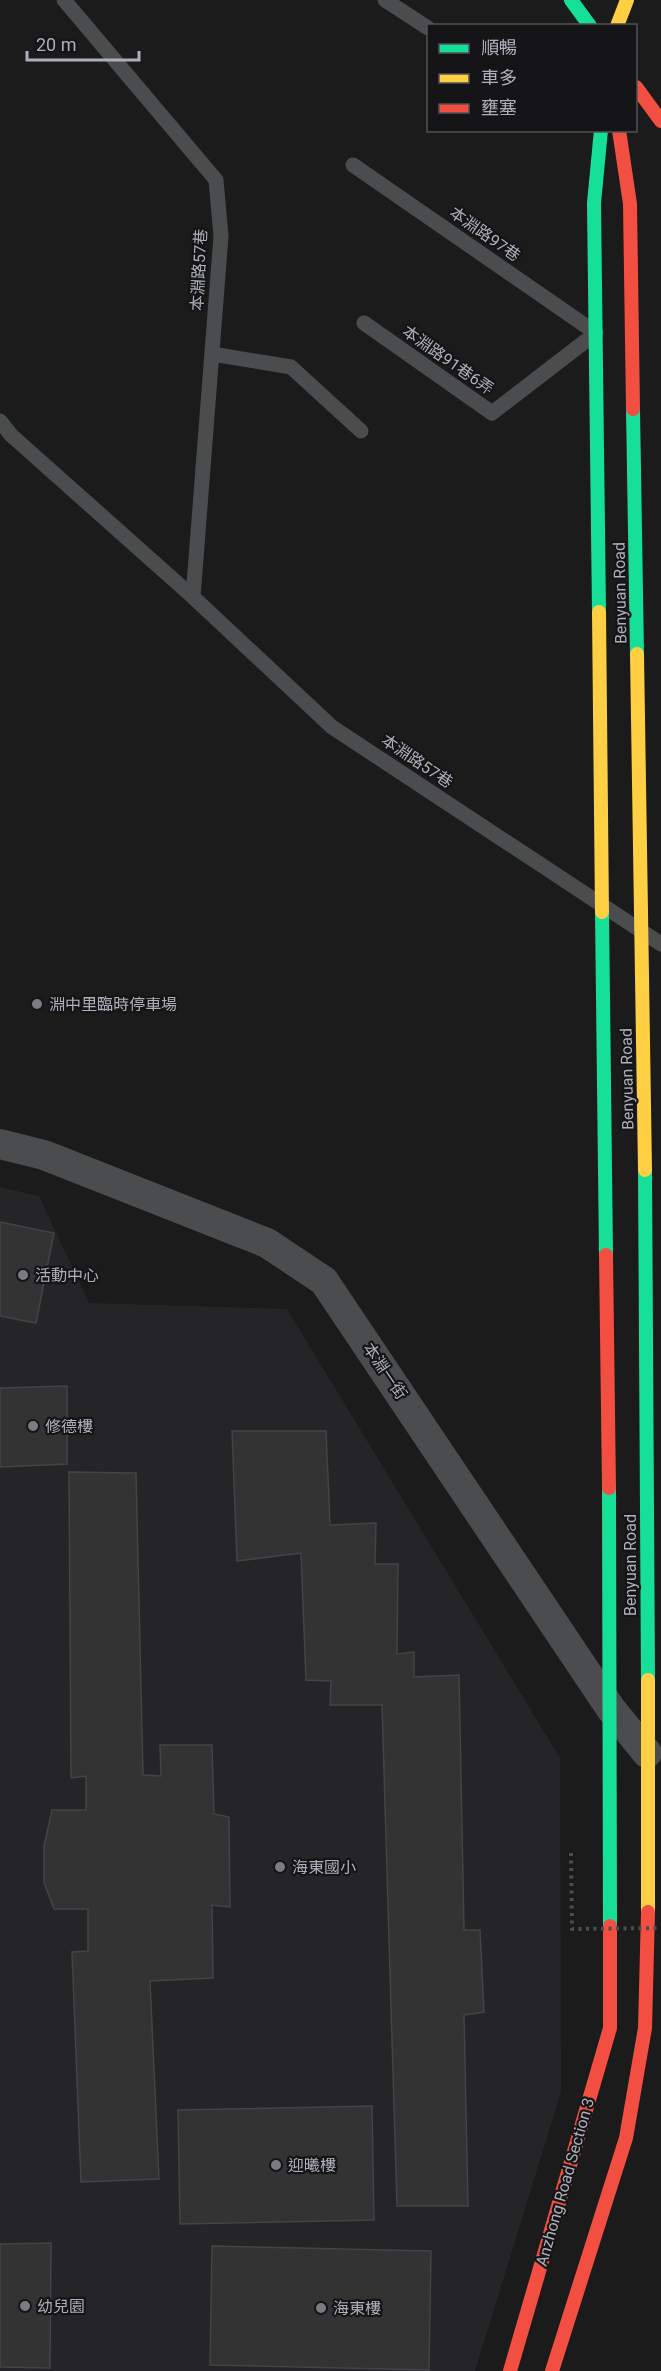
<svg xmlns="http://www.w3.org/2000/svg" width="661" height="2371" font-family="Roboto,'Noto Sans TC',sans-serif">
<rect width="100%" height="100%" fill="#1b1b1b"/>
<!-- built -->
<path fill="#252527" d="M0 1187 39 1196 89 1303 287 1309 560 1758 561 2092 475 2371H0Z"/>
<!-- building -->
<path fill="#333" stroke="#434447" stroke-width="1.5" d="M0 1222 54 1233 36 1323 0 1316Z
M67 1386V1464L0 1467V1388Z
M232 1431H326L330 1525 376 1523 375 1564H398L397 1654 414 1652V1677L459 1675 464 1930H480L484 2012 464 2015 468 2206H397L382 1705H330L331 1681 306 1680 301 1553 237 1561Z
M69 1472 136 1473 143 1775 161 1776 160 1745H212L214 1814 229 1817 230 1907 212 1905 213 1978 150 1981 159 2179 81 2182 72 1952 88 1951V1909H54L44 1882V1846L52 1810H86V1776L71 1778Z
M372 2106 374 2220 180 2224 178 2110Z
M51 2243 50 2368 0 2367V2244Z
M212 2246 431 2251 429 2370 210 2365Z"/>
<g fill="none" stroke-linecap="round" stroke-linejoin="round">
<!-- lane -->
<path stroke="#4b4c4d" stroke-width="15" d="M64 0 216 180 221 236 193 597
M385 0 428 28
M353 165 596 333 492 413 364 323
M212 354 291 367 361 431
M0 421 11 435 193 597 332 727 661 944"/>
<!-- street -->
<path stroke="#4b4c4d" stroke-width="30" d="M0 1144 44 1155 267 1243 324 1281 611 1709 647 1753"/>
<!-- fast -->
<path stroke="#16e098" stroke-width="14" d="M571 0 590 26
M633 409 637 654
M599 612 594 203 601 130
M602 912 606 1255
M645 1170 648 1680
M609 1488 610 1926"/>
<!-- slow -->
<path stroke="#ffcf43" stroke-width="14" d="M617 26 627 0
M599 612 602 912
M637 654 645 1170
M648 1680V1912"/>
<!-- jam -->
<path stroke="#f24e42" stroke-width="14" d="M636 87 661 121
M619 130 630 204 633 409
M606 1255 609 1488
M510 2371 610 2028V1926
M552 2371 626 2138 645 2028 648 1912"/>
<!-- path-bridge -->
<path stroke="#4c4d4f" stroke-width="4" stroke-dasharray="3 4.5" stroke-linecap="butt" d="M571 1853 572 1929 661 1928"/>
</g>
<!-- markers -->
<g fill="#7a7c82" stroke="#151417" stroke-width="2">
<circle cx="37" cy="1004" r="6"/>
<circle cx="23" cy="1275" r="6"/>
<circle cx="33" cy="1426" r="6"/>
<circle cx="280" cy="1867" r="6"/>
<circle cx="276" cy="2165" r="6"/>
<circle cx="25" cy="2306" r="6"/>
<circle cx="321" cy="2308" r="6"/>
</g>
<g text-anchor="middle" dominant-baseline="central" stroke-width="4.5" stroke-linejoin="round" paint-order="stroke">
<!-- street labels -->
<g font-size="16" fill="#adb0ba" stroke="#151417">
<text transform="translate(485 234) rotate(35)">本淵路97巷</text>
<text transform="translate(199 270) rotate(-87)">本淵路57巷</text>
<text transform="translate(448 360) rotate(35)">本淵路91巷6弄</text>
<text transform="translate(620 593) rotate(-91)">Benyuan Road</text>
<text transform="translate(417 761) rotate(34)">本淵路57巷</text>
<text transform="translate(627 1079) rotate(-91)">Benyuan Road</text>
<text transform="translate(385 1371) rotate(56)">本淵一街</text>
<text transform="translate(630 1565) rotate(-90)">Benyuan Road</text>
<text transform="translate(565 2182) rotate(-74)">Anzhong Road Section 3</text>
</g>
<!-- poi labels -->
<g font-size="16" fill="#adb0ba" stroke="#151417" text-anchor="start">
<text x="49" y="1004">淵中里臨時停車場</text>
<text x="35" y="1275">活動中心</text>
<text x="45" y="1426">修德樓</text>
<text x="292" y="1867">海東國小</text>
<text x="288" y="2165">迎曦樓</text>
<text x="37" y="2306">幼兒園</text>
<text x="333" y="2308">海東樓</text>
</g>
</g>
<!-- legend -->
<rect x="427" y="24" width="210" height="108" fill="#151417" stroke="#525258" stroke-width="1.5"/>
<rect x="439" y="44" width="30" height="9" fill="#16e098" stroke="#525258" stroke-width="1.5"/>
<text x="481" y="54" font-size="18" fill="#adb0ba">順暢</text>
<rect x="439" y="74" width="30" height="9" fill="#ffcf43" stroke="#525258" stroke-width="1.5"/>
<text x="481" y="84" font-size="18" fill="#adb0ba">車多</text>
<rect x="439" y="104" width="30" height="9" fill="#f24e42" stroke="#525258" stroke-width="1.5"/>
<text x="481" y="114" font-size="18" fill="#adb0ba">壅塞</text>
<!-- scale -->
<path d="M27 51v9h112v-9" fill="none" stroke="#adb0ba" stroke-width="3"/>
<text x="36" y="51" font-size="18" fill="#adb0ba" stroke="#151417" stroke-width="4.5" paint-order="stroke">20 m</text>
</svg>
